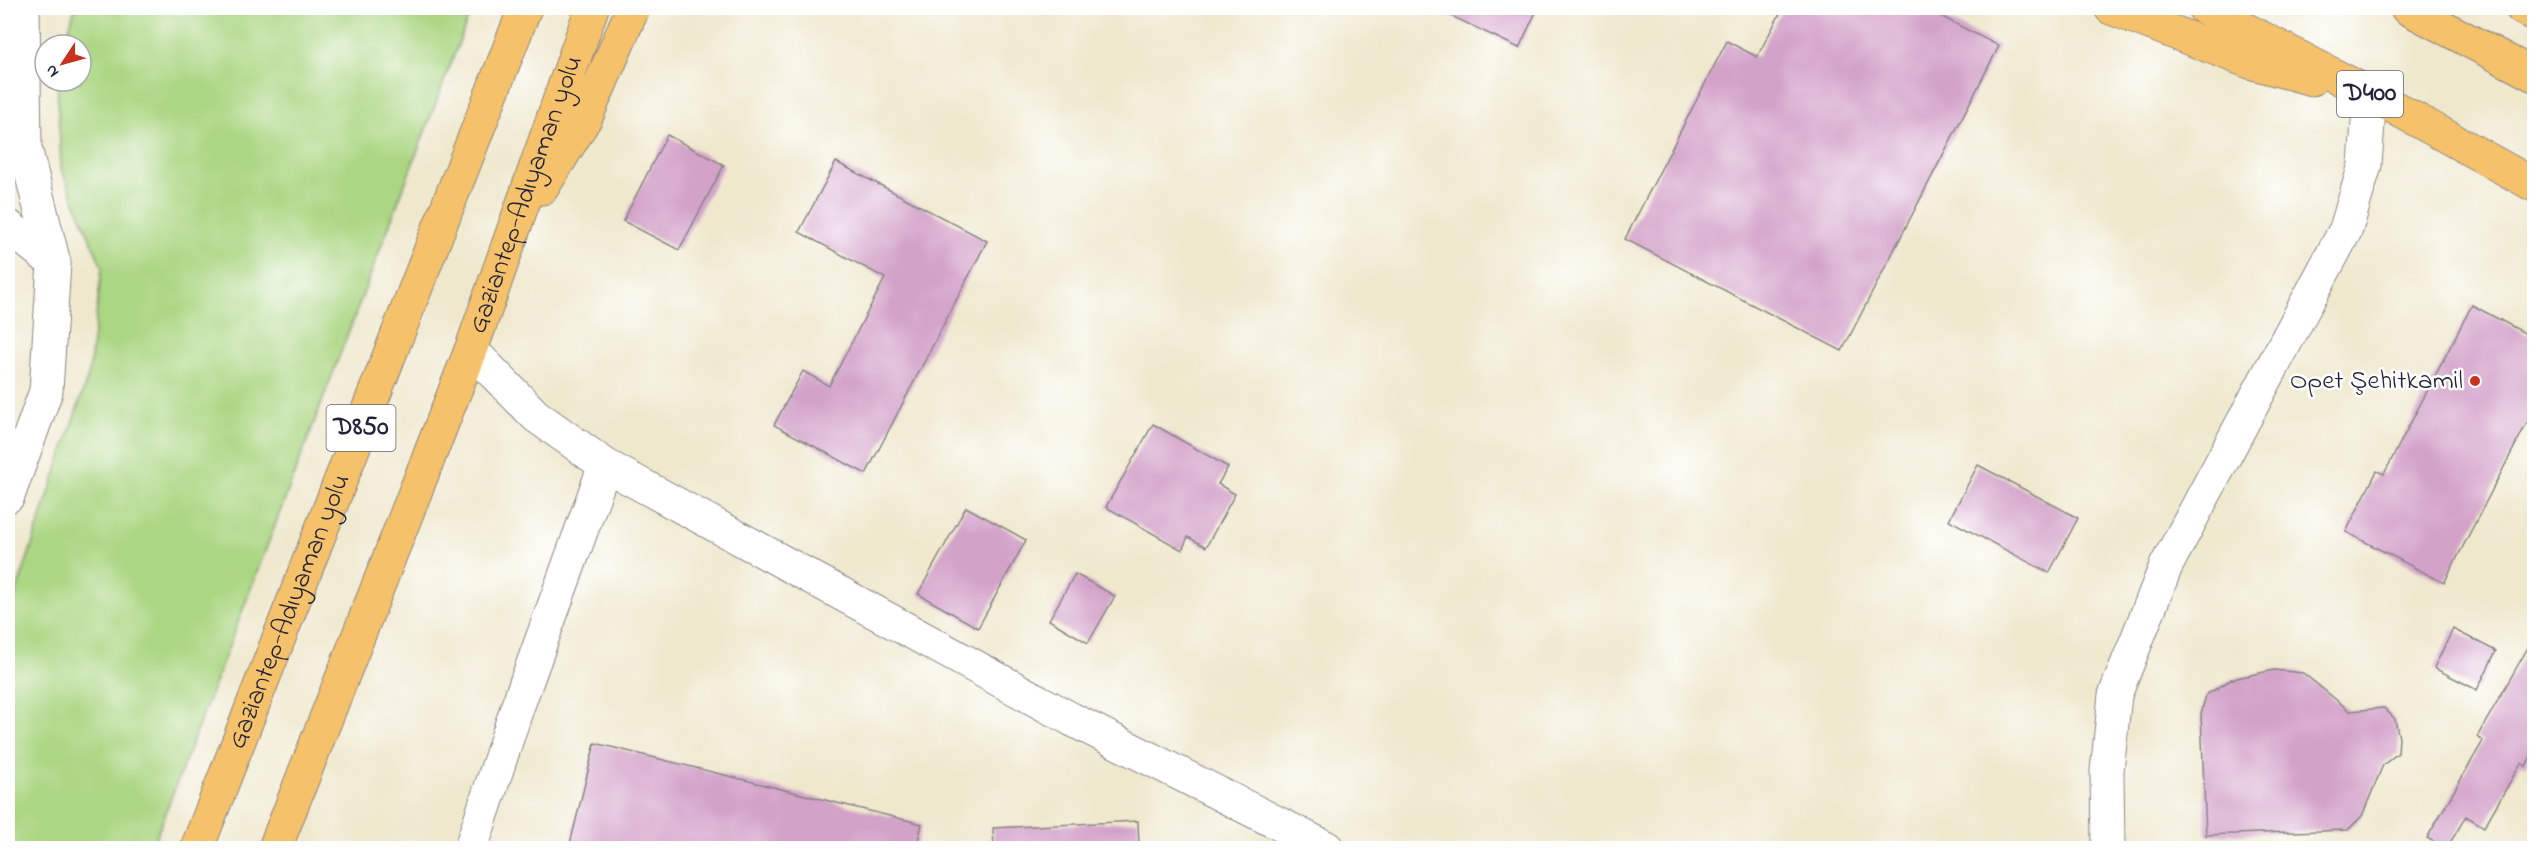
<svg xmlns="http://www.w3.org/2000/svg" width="2542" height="856" font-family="'Indie Flower',sans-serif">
<rect width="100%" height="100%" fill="#fff"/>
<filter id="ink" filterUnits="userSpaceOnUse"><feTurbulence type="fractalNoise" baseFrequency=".0167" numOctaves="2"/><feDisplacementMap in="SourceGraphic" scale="12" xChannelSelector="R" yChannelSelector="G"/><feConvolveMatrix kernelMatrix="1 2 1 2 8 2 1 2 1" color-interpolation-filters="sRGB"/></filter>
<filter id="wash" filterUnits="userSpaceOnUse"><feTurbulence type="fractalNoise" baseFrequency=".008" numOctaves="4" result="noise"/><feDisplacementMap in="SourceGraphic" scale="24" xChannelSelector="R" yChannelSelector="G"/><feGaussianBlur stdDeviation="1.35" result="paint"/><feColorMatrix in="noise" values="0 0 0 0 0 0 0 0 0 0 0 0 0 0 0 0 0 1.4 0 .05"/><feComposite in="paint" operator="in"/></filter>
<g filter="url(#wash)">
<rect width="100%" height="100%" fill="#efe8cd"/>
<!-- green -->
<path fill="#abd682" stroke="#667c5e" stroke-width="1.5" d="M75 8H472L152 848H8V617L89 373 102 267 61 168 57 81H81V45H64Z"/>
<g id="blocks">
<!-- building -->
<path fill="#d3a2c9" d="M1448 8H1538L1519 48 1445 13Z
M1783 8H1925L1999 46 1842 351 1625 239 1727 41 1757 57Z
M667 135 724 165 679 250 623 221Z
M836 162 987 241 866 474 774 425 803 371 829 386 885 278 799 232Z
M2472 305 2534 338V409L2444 583 2346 532 2377 471 2384 474Z
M1153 424 1228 467 1218 484 1235 494 1206 547 1188 537 1182 550 1106 507Z
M1978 465 2078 518 2049 573 1949 520Z
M966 507 1026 540 978 628 918 594Z
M1075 574 1115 596 1088 643 1049 620Z
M2453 629 2496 651 2477 690 2434 668Z
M2534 637V750L2526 766 2521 763 2484 827 2466 816 2447 848H2444L2427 838 2483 741 2477 737Z
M2274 670 2303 673 2350 711 2384 708 2395 719 2399 738 2398 753 2383 765 2362 816 2348 830 2206 835 2201 714 2206 695 2232 679Z
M595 743 922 824 916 848H569Z
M1138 821 1139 848H994L993 828Z"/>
</g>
</g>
<g filter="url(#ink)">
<use href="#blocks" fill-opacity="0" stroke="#888584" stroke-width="1.5"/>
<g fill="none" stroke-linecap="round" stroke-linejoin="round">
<defs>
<path id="minor" d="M8 226 54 263
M471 350 536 416 605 465 1071 719 1327 848
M471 848 517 708 605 465
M2108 848 2107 771 2115 695 2166 566 2346 229 2365 165 2370 94"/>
<path id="tertiary" d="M8 496 46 391 54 263 25 148 23 8"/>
<g id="trunk">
<path d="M2111 8 2250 62 2312 79"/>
<path d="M2204 8 2370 94 2534 185"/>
<path d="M2407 8 2534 75"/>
<path d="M2522 8 2534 14"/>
<path d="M542 188 586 117 633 8"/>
<path id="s1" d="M197 848 525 8"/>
<path id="s2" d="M275 848 471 350 592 8"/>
</g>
</defs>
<!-- minor casing -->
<use href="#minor" stroke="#888584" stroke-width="35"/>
<!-- tertiary casing -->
<use href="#tertiary" stroke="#888584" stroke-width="35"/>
<!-- trunk casing -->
<use href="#trunk" stroke="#888584" stroke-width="35"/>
<!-- minor -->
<use href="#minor" stroke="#fff" stroke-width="33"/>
<!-- tertiary -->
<use href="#tertiary" stroke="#fff" stroke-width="33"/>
<!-- trunk -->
<use href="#trunk" stroke="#f5c16b" stroke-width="33"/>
</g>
</g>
<!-- markers -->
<circle fill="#c8321e" stroke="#fff" stroke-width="2" cx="2475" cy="381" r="6"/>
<g text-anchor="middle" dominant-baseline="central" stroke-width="5" stroke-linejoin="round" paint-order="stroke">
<!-- shield labels -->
<g fill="#fff" stroke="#646476" stroke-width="1.5">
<rect x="2337" y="71" width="66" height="46" rx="4.5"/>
<rect x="326.5" y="405" width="69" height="46" rx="4.5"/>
</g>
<g font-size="26" font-weight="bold" fill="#22223b">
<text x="2370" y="94">D400</text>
<text x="361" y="428">D850</text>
</g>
<!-- street labels -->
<g font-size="27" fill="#22223b" stroke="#fff">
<text stroke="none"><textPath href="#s2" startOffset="700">Gaziantep-Adıyaman yolu</textPath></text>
<text stroke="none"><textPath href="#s1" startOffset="254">Gaziantep-Adıyaman yolu</textPath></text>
</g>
<!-- poi labels -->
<g font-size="27" fill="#22223b" stroke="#fff" text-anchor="end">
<text x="2463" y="381">Opet Şehitkamil</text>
</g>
</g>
<!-- margin -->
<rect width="2542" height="856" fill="none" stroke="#fff" stroke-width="30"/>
<!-- north arrow -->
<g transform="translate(63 63) rotate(234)"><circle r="28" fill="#ffffff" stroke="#a7a7b1" stroke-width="1.5"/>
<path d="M0-4.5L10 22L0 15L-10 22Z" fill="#c8321e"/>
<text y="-9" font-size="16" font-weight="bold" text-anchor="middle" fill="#22223b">N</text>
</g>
</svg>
